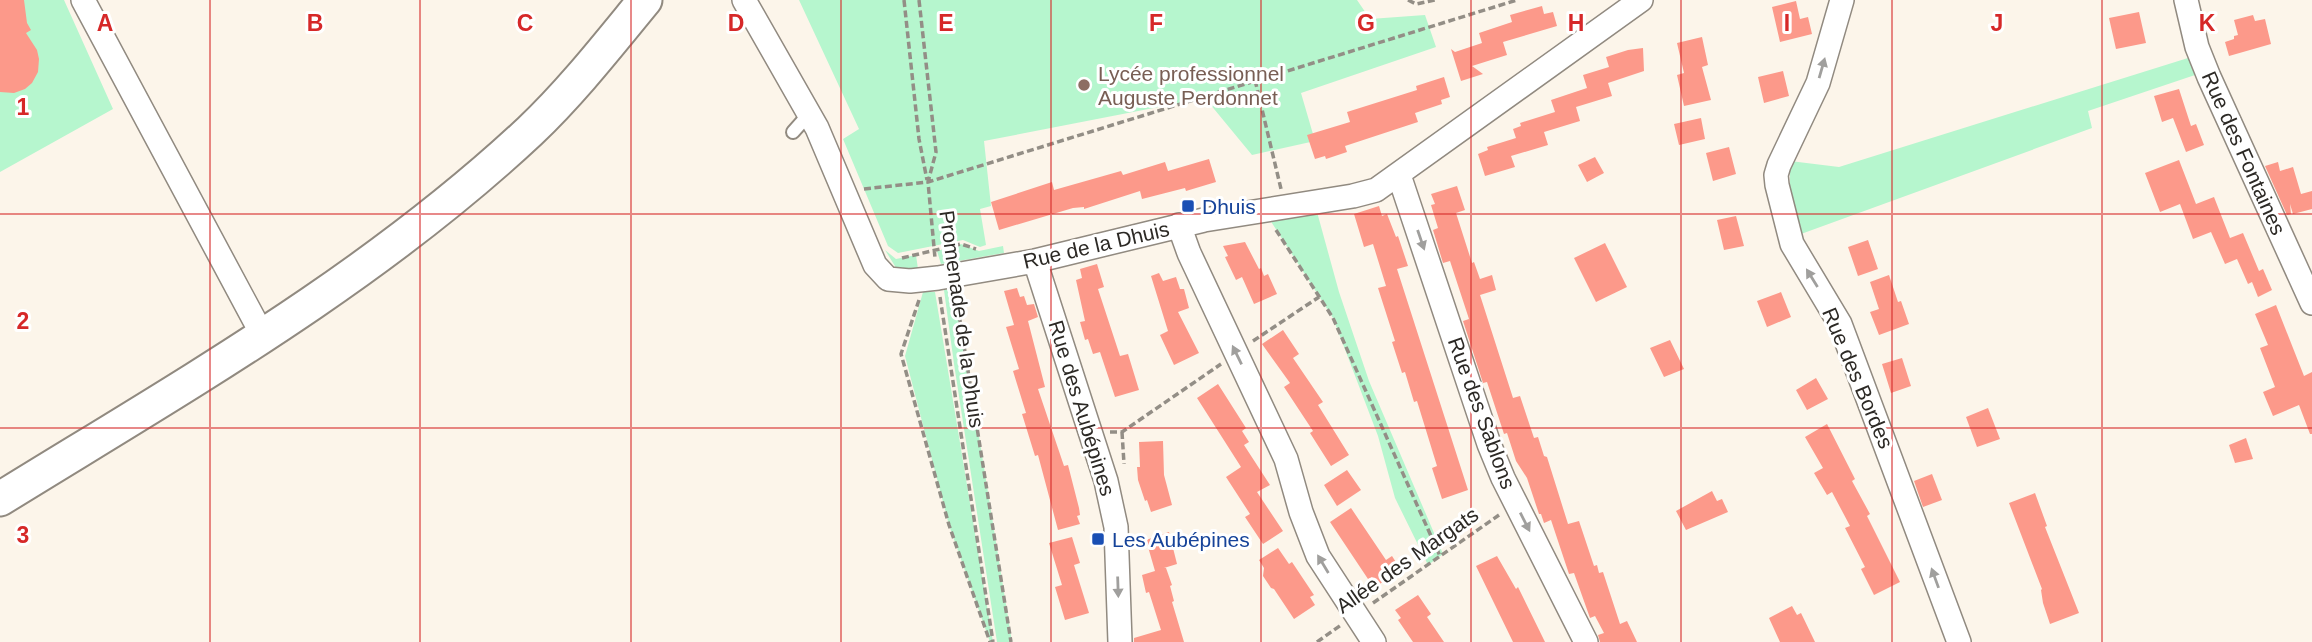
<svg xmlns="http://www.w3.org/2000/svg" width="2312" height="642" font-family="Arial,sans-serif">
<rect width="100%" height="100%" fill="#fcf5ea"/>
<!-- green -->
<path fill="#b6f6ce" d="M0 0H64L113 109 0 172Z
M799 0H1357L1370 19 1425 15 1436 47 1301 93 1315 141 1252 155 1205 98 984 141 991 206 980 209 986 245 980 247 963 240 898 253 888 246 843 139 859 129Z
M2188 58 2195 75 2088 111 2092 128 1801 234 1790 188V161L1839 167Z
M1317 212 1339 292 1369 381 1443 554 1428 565 1395 498 1378 436 1333 318 1270 220Z
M961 244 979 251 1003 246 1004 253 941 264 937 251Z
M885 250 896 259 916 255 918 269 898 271Z
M955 287 1012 642H997L954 364 944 290Z
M923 292H935L993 642H990L949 525 905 356Z"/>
<!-- building -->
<path fill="#fc998a" d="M0 0H24L27 23 31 30 26 33 37 50 39 59 38 72 32 83 25 89 14 93 0 92Z
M1796 1 1800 19 1808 17 1812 34 1780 42 1772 7Z
M1542 6 1544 14 1553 12 1557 26 1503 42 1507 55 1472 66 1483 74 1461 81 1451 49 1455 52 1482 43 1479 33 1512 22 1510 15Z
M2139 12 2146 43 2116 49 2109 18Z
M2253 15 2255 21 2265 19 2271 44 2229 56 2225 42 2234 39V36L2238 35 2234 20Z
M1702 37 1708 65 1702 67 1711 100 1684 106 1677 75 1684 73 1677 43Z
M1643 48 1644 71 1608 83 1612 96 1576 107 1580 121 1544 132 1548 145 1511 156 1515 167 1485 176 1478 154 1488 150 1487 147 1516 138 1513 129 1521 126 1520 123 1555 112 1551 100 1587 88 1583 75 1609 67 1606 57 1628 50Z
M1783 71 1789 96 1764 103 1758 77Z
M1444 77 1450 97 1441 100 1442 104 1415 113 1418 122 1345 146 1347 152 1326 159 1325 156 1315 159 1307 135 1350 122 1347 112 1417 90 1416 86Z
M2179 89 2191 126 2196 124 2204 145 2186 152 2173 118 2162 122 2154 96Z
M1701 118 1705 139 1679 145 1674 124Z
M1729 147 1736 174 1713 181 1706 153Z
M1595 157 1604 173 1587 182 1578 165Z
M1209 159 1216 182 1186 191 1185 188 1142 199 1140 191 1084 209V207L1073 208 999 230 991 202 1052 182 1054 190 1121 171 1123 175 1165 162 1168 171Z
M2179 160 2196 204 2214 197 2230 238 2243 233 2259 271 2263 269 2272 290 2258 297 2252 282 2248 284 2237 259 2225 264 2211 232 2193 239 2180 204 2160 212 2145 173Z
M2278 162 2280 171 2293 167 2301 194 2312 191V209L2293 214 2290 204 2291 214 2287 215 2265 166Z
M1457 186 1465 210 1456 213 1472 263 1474 262 1480 279 1492 275 1496 290 1480 295 1513 398 1520 396 1534 438 1538 437 1544 456 1547 457 1568 524 1579 521 1594 566 1597 565 1599 573 1603 572 1620 624 1627 621 1637 642H1600L1598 635 1604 633 1595 616 1590 618 1574 573 1569 574 1551 520 1544 523 1541 514H1539L1527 478 1516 461 1507 433 1504 434 1487 382 1483 383 1463 321 1469 319 1450 261 1443 263 1433 230 1438 228 1431 205 1435 204 1431 194Z
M1379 206 1382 216 1387 214 1396 237 1398 236 1408 266 1397 269 1468 490 1442 499 1432 468 1437 466 1417 401 1414 402 1405 372 1402 373 1392 342 1395 341 1378 288 1386 286 1373 244 1364 247 1354 214Z
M1736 216 1744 246 1724 250 1717 220Z
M1868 240 1878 269 1858 276 1848 247Z
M1245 242 1259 269 1261 268 1264 276 1268 274 1277 294 1254 304 1242 277 1236 280 1225 257 1228 256 1223 246Z
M1605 243 1627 287 1596 302 1574 258Z
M1097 264 1104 287 1098 289 1120 356 1128 354 1139 390 1115 397 1100 352 1093 354 1088 339 1085 340 1080 322 1085 321 1076 280 1082 278 1080 269Z
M1159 273 1163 281 1176 277 1180 289H1184L1189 308 1178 312 1199 353 1174 365 1160 335 1168 331 1151 276Z
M1889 275 1898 302 1901 301 1909 324 1879 335 1870 312 1879 309 1870 282Z
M1017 288 1020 297 1024 296 1027 305 1034 304 1038 317 1028 321 1045 387 1038 389 1064 466 1068 465 1079 508 1080 515 1077 516 1080 524 1058 530 1038 455 1035 456 1022 414 1026 413 1013 371 1019 369 1006 327 1014 325 1004 291Z
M1781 292 1791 317 1767 327 1757 301Z
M2276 305 2304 376 2312 372V434H2310L2299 405 2273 416 2263 392 2275 387 2260 348 2268 345 2255 314Z
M1283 330 1299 354 1293 358 1323 402 1318 405 1349 455 1331 466 1310 433 1313 431 1284 387 1290 383 1262 344Z
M1670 340 1684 369 1664 377 1650 348Z
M1902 358 1911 386 1891 393 1882 364Z
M1816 378 1828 399 1807 410 1796 390Z
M1218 384 1246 428 1242 431 1249 442 1244 445 1270 485 1257 492 1283 531 1263 544 1245 517 1250 514 1226 477 1241 467 1197 398Z
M1988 408 2000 439 1977 447 1966 417Z
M1827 424 1855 479 1852 481 1870 514 1867 516 1900 582 1874 595 1861 569 1865 567 1845 528 1850 526 1832 492 1827 495 1814 473 1823 468 1805 437Z
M2246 438 2253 459 2235 463 2229 445Z
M1163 441 1164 475 1172 505 1151 512 1147 500 1145 501 1138 480 1137 467H1140L1139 442Z
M1347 470 1361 490 1337 506 1324 485Z
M1932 474 1942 500 1923 507 1914 481Z
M1712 491 1717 501 1722 499 1728 512 1686 530 1676 511Z
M2035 493 2047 526 2045 527 2079 613 2050 624 2043 603 2041 590 2042 589 2009 503Z
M1351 508 1386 560 1392 556 1401 570 1378 585 1372 577 1368 579 1330 522Z
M1169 532 1177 564 1164 568H1166L1172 585 1170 586 1174 601 1172 602 1184 642H1134V638L1161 630 1149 592 1146 593 1142 575 1155 571 1146 540Z
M1072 537 1080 563 1074 565 1089 613 1065 620 1055 587 1062 585 1049 543Z
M1278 548 1289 564 1292 562 1314 595 1310 597 1315 605 1294 619 1274 589 1271 588 1263 576 1264 568 1259 560Z
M1497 556 1516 589 1518 587 1545 642H1513L1476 566Z
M1418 595 1431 614 1427 617 1444 642H1413L1398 620 1401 618 1395 610Z
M1792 606 1797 615 1801 613 1815 642H1780L1769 618Z"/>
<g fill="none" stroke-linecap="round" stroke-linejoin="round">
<defs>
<path id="lane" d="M793 132 809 114"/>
<path id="street" d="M83 0 263 336
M744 0 817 128 875 265 888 279 910 281 938 278 1035 261 1204 220 1353 196 1376 190 1641 0
M1842 0 1818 83 1779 165 1776 175 1777 185 1792 244 1840 324 1959 642
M2186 0 2197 47 2209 77 2312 303
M1399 175 1489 444 1503 478 1586 642
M1179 225 1189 253 1286 459 1301 512 1318 556 1374 642
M1035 261 1106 481 1116 527 1120 642"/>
<path id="secondary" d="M0 499C183 386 372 279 530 131 572 91 608 45 645 0"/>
</defs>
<!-- lane casing -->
<use href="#lane" stroke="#918a80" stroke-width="16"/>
<!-- street casing -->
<use href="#street" stroke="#918a80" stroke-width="26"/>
<!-- secondary casing -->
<use href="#secondary" stroke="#918a80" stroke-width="37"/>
<!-- path -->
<path stroke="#938e86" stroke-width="3.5" stroke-dasharray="7 3.5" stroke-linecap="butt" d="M904 0 919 139 927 180
M919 0 936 152 928 182 935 258
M1408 0 1416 4 1435 0
M1255 80 1281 189
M864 189 928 182 1517 0
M1276 230 1333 318 1440 556
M902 258 961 244 976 249
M956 295 1011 642
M940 297 993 642
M919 300 901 354 949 525 990 642
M1253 341 1319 297
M1110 432H1122L1221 364
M1122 432 1124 464
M1373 603 1499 515
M1317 642 1341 625"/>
<!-- lane -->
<use href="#lane" stroke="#fff" stroke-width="12"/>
<!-- street -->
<use href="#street" stroke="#fff" stroke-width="23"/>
<!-- secondary -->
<use href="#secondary" stroke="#fff" stroke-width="33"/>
</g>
<!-- one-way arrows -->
<defs><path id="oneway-solid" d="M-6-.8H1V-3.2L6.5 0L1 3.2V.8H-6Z" transform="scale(1.75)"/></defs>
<g fill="#a09f9d">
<use href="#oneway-solid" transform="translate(1822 68) rotate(-74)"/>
<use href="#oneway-solid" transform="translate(1421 240) rotate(71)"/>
<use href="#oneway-solid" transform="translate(1812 278) rotate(-122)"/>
<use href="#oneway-solid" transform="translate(1237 355) rotate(-116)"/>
<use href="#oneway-solid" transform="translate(1525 522) rotate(63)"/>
<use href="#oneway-solid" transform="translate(1323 564) rotate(-121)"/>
<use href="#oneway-solid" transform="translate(1935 578) rotate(-110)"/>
<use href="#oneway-solid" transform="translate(1118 587) rotate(88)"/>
</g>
<!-- grid -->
<path fill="none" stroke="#d62828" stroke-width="2" stroke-opacity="0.55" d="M210 0V642M420 0V642M631 0V642M841 0V642M1051 0V642M1261 0V642M1471 0V642M1681 0V642M1892 0V642M2102 0V642M0 214H2312M0 428H2312"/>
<!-- markers -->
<circle fill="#8d6e63" stroke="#fff" stroke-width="2.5" cx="1084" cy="85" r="7"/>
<g fill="#1a4fb4" stroke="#fff" stroke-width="2.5">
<rect x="1181" y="199" width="14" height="14" rx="3.5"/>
<rect x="1091" y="532" width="14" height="14" rx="3.5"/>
</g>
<g text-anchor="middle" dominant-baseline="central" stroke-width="6" stroke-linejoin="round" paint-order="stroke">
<!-- education labels -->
<g font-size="21" fill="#785e54" stroke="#fff" text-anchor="start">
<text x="1098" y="73">Lycée professionnel<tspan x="1098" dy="24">Auguste Perdonnet</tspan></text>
</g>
<!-- street labels -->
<g font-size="21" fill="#2c2925" stroke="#fff">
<text transform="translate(2244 153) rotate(66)">Rue des Fontaines</text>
<text transform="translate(1096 245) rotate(-13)">Rue de la Dhuis</text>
<text transform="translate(962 319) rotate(82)">Promenade de la Dhuis</text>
<text transform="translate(1858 378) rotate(67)">Rue des Bordes</text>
<text transform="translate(1082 408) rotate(73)">Rue des Aubépines</text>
<text transform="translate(1482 413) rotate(70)">Rue des Sablons</text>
<text transform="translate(1407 560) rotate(-35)">Allée des Margats</text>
</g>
<!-- transit labels -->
<g font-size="21" fill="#164399" stroke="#fff" text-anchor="start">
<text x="1202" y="206">Dhuis</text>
<text x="1112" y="539">Les Aubépines</text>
</g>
</g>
<g font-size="23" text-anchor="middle" font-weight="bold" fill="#d62828" stroke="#fff" stroke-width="6" stroke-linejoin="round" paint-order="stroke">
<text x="105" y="31">A</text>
<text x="315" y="31">B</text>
<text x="525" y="31">C</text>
<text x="736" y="31">D</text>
<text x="946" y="31">E</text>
<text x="1156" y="31">F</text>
<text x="1366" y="31">G</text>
<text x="1576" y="31">H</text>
<text x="1787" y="31">I</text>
<text x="1997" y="31">J</text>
<text x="2207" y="31">K</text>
<text x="23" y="115">1</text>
<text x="23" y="329">2</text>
<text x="23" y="543">3</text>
</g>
</svg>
